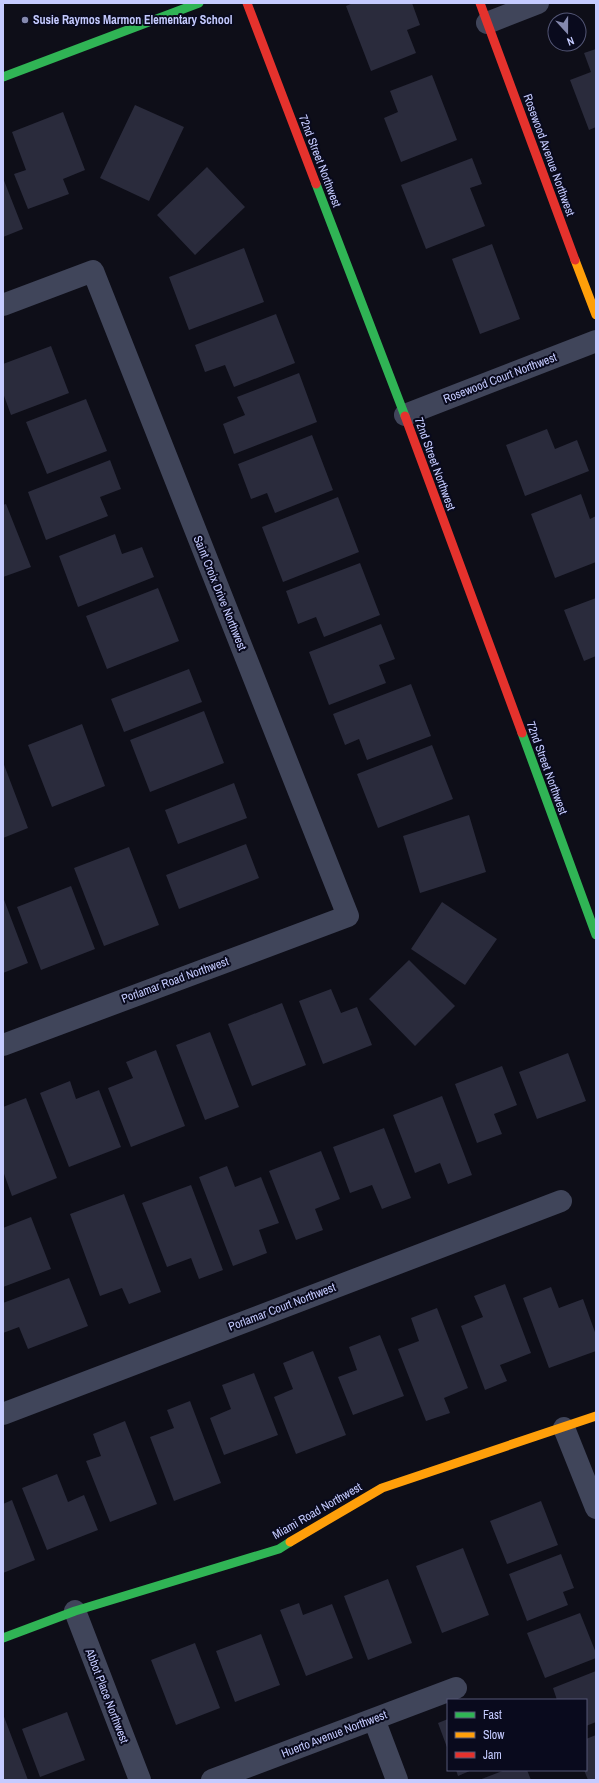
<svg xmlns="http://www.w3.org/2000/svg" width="599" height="1783" font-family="'Archivo Narrow',sans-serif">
<rect width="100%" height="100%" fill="#0e0e18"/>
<!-- building -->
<path fill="#2a2b3c" d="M353 3H412L420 25 407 30 416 53 371 71 346 6Z
M596 49V127L589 130 570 80 591 72 584 53Z
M432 75 457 140 401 162 384 118 398 112 390 91Z
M135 105 184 127 149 201 100 178Z
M63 112 85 170 63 179 69 194 28 209 14 174 26 170 12 132Z
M472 158 482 184 470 188 485 226 426 249 401 185Z
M207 167 245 207 195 255 157 215Z
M3 178 23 229 3 237Z
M492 244 520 319 480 334 452 259Z
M244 248 264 302 189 330 169 277Z
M276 314 295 363 234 387 225 365 205 372 195 345Z
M51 346 69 393 11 415 3 393V364Z
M299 373 317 422 234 454 223 424 245 415 237 397Z
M86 399 107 451 47 474 26 422Z
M547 429 555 449 577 440 589 471 525 496 506 445Z
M312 435 333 490 275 513 267 493 251 499 238 464Z
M110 460 121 489 100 497 108 516 46 540 28 492Z
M581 494 590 519 596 516V562L555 578 531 514Z
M338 497 359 552 283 582 262 527Z
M6 504 31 567 3 577V505Z
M115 534 122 554 142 547 154 577 78 607 59 556Z
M360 563 380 615 324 637 316 617 298 624 286 591Z
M158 588 179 641 107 669 86 616Z
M596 598V656L584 661 564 610Z
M381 624 395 659 379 665 386 683 329 705 309 652Z
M189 669 202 702 124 732 111 699Z
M411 684 431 736 367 760 359 739 345 745 333 714Z
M204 711 224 763 150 792 130 740Z
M82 724 105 786 52 807 28 745Z
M432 745 453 799 378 828 357 774Z
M3 762 28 828 3 838Z
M234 783 247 818 178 844 165 810Z
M469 815 486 872 420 893 403 836Z
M246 844 259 878 179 909 166 875Z
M129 847 159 925 104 946 74 868Z
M71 886 95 949 41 970 17 907Z
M3 897 28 963 3 973Z
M442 902 497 939 465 985 411 949Z
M409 960 455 1006 415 1046 369 999Z
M331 989 341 1013 357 1007 372 1045 323 1064 299 1001Z
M282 1003 306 1065 252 1086 228 1024Z
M210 1032 239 1107 205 1120 176 1045Z
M156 1050 185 1126 131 1147 108 1088 133 1078 126 1062Z
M568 1053 586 1101 537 1119 519 1072Z
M502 1066 517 1105 494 1114 502 1134 477 1143 455 1084Z
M70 1081 76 1099 99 1090 121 1147 69 1167 40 1093Z
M442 1096 472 1175 448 1184 440 1163 415 1173 393 1115Z
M26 1098 57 1178 12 1196 3 1171V1107Z
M384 1128 411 1198 382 1209 372 1185 350 1193 333 1147Z
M321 1151 340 1199 315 1209 323 1230 296 1240 269 1171Z
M227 1166 235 1187 261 1177 279 1223 259 1230 267 1253 233 1266 199 1177Z
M191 1185 223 1270 199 1279 191 1258 167 1267 142 1203Z
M124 1194 161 1292 129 1304 122 1288 100 1296 70 1214Z
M31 1217 51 1269 3 1287V1228Z
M69 1278 88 1326 28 1349 19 1327 3 1333V1303Z
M505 1284 531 1353 500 1365 507 1381 485 1390 461 1326 483 1317 474 1296Z
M551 1287 559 1308 583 1299 596 1335V1351L549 1368 523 1298Z
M437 1308 468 1388 444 1398 450 1413 426 1421 398 1349 419 1341 411 1318Z
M380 1335 404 1396 353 1415 338 1377 357 1370 349 1347Z
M313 1351 346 1435 296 1454 274 1397 293 1389 283 1363Z
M254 1373 278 1435 224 1455 210 1418 231 1409 222 1385Z
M190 1401 221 1483 174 1501 150 1437 174 1428 167 1410Z
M125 1421 157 1504 110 1522 86 1461 101 1456 93 1434Z
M57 1474 68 1502 84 1495 98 1530 47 1550 22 1488Z
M12 1500 35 1560 3 1573V1504Z
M541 1501 558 1545 507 1564 490 1521Z
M463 1548 489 1615 442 1633 416 1566Z
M561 1554 574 1588 563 1592 568 1605 527 1621 509 1574Z
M388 1579 412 1643 368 1660 344 1596Z
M299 1603 303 1615 332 1604 353 1658 306 1676 280 1610Z
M580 1613 596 1653V1658L545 1678 527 1633Z
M261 1634 280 1685 235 1702 216 1651Z
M195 1643 220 1708 176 1725 151 1660Z
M596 1671V1722L586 1726V1700H557L553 1688Z
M67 1712 85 1760 40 1777 22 1729Z
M3 1714 28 1780H3Z
M448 1719V1750L438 1723Z
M596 1735V1780H588L584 1770H586V1739Z
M456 1770H472L458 1776Z
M505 1770H527L531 1780H479Z"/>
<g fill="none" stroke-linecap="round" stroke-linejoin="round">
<!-- street -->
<path stroke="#40455a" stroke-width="22" d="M487 23 538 3
M3 305 93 271 348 916 3 1045
M405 415 596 341
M3 1414 561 1201
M564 1428 596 1508
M75 1611 140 1780
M374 1719 397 1780
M212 1780 456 1688"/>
<!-- fast -->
<path stroke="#30b455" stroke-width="9" d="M3 77 199 3
M316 184 405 416
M522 733 596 935
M3 1638 75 1611 279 1549 290 1542"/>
<!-- slow -->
<path stroke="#ff9f0a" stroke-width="9" d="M575 260 596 315
M290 1542 382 1488 596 1416"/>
<!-- jam -->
<path stroke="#e5322d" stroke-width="9" d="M247 3 316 184
M480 3 575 260
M405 416 522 733"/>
</g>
<!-- markers -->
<circle fill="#8589ae" stroke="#090a1d" stroke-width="1.5" cx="25" cy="20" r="4"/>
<g text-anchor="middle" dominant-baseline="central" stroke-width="4" stroke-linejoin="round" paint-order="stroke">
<!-- poi labels -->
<g font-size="12" font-weight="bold" fill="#c5cbff" stroke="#090a1d" text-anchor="start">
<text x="33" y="20">Susie Raymos Marmon Elementary School</text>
</g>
<!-- street labels -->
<g font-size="12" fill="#c5cbff" stroke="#090a1d">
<text transform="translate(549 155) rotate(70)">Rosewood Avenue Northwest</text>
<text transform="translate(320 161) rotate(69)">72nd Street Northwest</text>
<text transform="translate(500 378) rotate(-21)">Rosewood Court Northwest</text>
<text transform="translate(435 464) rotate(70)">72nd Street Northwest</text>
<text transform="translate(220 593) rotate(68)">Saint Croix Drive Northwest</text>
<text transform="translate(547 768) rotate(70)">72nd Street Northwest</text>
<text transform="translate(175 980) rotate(-20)">Porlamar Road Northwest</text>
<text transform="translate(282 1307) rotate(-21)">Porlamar Court Northwest</text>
<text transform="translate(317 1511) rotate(-30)">Miami Road Northwest</text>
<text transform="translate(107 1696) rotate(69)">Abbot Place Northwest</text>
<text transform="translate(334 1734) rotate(-21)">Huerto Avenue Northwest</text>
</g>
</g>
<!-- border -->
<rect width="599" height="1783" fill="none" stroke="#c5cbff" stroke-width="8"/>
<!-- legend -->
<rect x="447" y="1699" width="140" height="72" fill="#090a1d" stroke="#545777"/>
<rect x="455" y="1712" width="20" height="6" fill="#30b455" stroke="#545777"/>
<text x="483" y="1719" font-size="12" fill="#c5cbff">Fast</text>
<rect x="455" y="1732" width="20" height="6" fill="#ff9f0a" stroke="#545777"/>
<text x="483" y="1739" font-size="12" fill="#c5cbff">Slow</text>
<rect x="455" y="1752" width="20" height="6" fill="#e5322d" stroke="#545777"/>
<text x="483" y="1759" font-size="12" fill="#c5cbff">Jam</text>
<!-- north arrow -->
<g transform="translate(567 32) rotate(159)"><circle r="19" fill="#090a1d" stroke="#545777"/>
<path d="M0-3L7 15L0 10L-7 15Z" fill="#8589ae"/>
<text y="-6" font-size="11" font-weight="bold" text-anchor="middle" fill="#c5cbff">N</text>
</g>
</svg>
